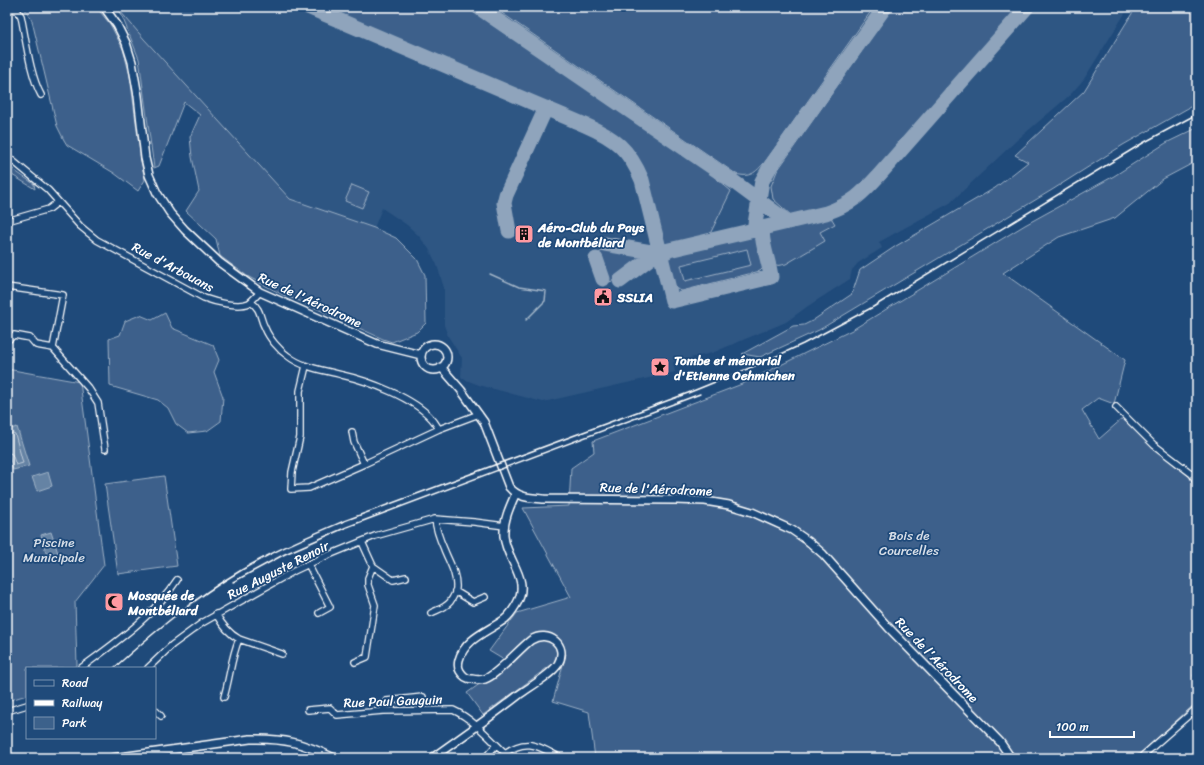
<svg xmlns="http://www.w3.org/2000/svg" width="1204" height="765" font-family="Sriracha,sans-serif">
<rect width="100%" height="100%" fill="#1f4a7a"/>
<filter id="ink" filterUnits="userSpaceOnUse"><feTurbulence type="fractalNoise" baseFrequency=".025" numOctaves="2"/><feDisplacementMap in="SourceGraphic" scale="8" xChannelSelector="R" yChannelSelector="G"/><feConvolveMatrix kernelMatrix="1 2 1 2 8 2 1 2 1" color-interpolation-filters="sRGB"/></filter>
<g filter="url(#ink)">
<!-- built -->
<path fill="#2e5683" d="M116 7H1129L1084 79 1070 95 1017 140 950 203 879 242 882 248 858 263 852 270 850 279 808 306 786 322 712 353 673 362 675 372 543 402 479 385 461 378 462 358 448 336 444 325V288L437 265 429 249 419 236 407 225 382 208 374 228 290 199 144 39Z"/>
<!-- green -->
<path fill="#3c618b" stroke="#9eb0c5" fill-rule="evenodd" d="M24 7H96L110 24 123 49 130 76 141 161 145 180 138 191 114 173 67 145 64 140 57 126 32 21Z
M318 7H466L705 169 731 191 709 236C701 238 672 247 665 244 662 243 662 242 661 239 653 208 649 172 628 146 623 140 615 136 608 131Z
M493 7H874L765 162C755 173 750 178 736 174Z
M893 7H1020L857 191C834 207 818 209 792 216L773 199 771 186 777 171Z
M1136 7H1197V103L1123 145 1052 190 819 330 760 357 742 354 793 326 804 325 812 321 852 294 860 270 896 246 995 188 1028 162 1015 155 1084 91Z
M120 11 144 39 290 199 374 228 396 238 417 259 425 275 426 323 417 332 392 342 383 339 302 302 283 295 247 276 220 256 216 239 186 211 199 191 192 157 190 137 200 115 184 102 159 166 154 168 139 59Z
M1197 128V161L1163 179 1115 218 1059 237 1003 273 1125 360 1114 404 1098 398 1082 410 1099 439 1123 418 1167 459 1196 482 1197 481V668L1193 676 1197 678V702L1135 758H595L589 712 553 701 566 654 483 715 467 693 509 663 489 651 517 613 571 597 523 508 569 506 571 468 594 452 593 441 742 384 852 330 1025 225 1114 176 1166 143Z
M7 164 15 171 34 184 35 189 7 172Z
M352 185 369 192 362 208 345 201Z
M825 216 832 219 835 224 820 232 825 241 786 264C781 265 777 267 774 263L767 237 769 231Z
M751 234 755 235 759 239 764 262 763 268 760 271 682 291 674 288 672 284 666 261 671 254ZM747 249 751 265 685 281 681 265Z
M605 249 648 257 619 279 609 282C603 278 597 260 599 253Z
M165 313 172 328 213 345 219 360 214 372 223 397 221 421 207 431 188 433 176 424 168 408 158 400 110 386 109 339 120 335 125 321 140 315 152 320Z
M7 369 80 382 104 565 75 602 77 665 73 668H27V695L7 701Z
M164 476 177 566 118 574 105 484Z"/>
<!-- water -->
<path fill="#6583a4" stroke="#a3b5c8" d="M17 427 29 466 13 470 7 449V430Z
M48 472 52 486 37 491 32 477Z
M51 532 58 553 47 556 41 535Z"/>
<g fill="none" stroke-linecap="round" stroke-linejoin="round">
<!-- shore -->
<path stroke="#c1cddb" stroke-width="1" d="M7 434 13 433 15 434 23 463 16 465 12 454 7 452"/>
<!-- stream -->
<path stroke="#a3b5c8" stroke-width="1.5" d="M490 274 519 287 546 291 545 301 526 320"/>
<!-- taxiway -->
<path stroke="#8fa4bc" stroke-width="15" d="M308 7 585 125C615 138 629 149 642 180L672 301 771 277C770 264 760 240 763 230L767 227
M478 7 734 182 788 222
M509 231 504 203 506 195 546 108
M761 235 759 232 754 230 762 181 770 167 885 7
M605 244 657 253 660 252
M662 258 664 253 669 250 826 213C852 204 862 194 880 174L1027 7
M596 259 603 279
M620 281 657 253"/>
<defs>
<path id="minor" d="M7 9 17 10 21 16C26 40 30 75 41 95
M7 156 48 190 80 226 97 240 204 298C215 302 238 308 249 303 253 300 257 295 260 292
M7 221 49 209 58 202
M7 287 63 295 53 348
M251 302C262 310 259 317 265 328 269 338 279 350 288 356 303 368 324 370 342 375 369 381 414 398 432 419 435 422 437 426 439 429
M7 341 14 335 30 338 36 345 53 348 89 389 98 403 105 449
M306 366 300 391V437L292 472 291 489 309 488 364 464 439 429 479 414
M1116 407 1154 445 1192 474 1197 483
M352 432 354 442 364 464
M308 564 330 607 319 613
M373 566 393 580 406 577
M455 591 473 602 485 597
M431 613C437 610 445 608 450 602 452 599 456 593 456 588 457 574 449 562 444 549 440 540 436 530 435 519
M216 614C222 625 228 633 239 639L282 654
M355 662 367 657 375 605 368 585V578L373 566 362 542
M81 668C116 642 153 617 177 580
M148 668 172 645 202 623 294 571 324 557 375 536 435 519 474 522 505 526
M224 697C230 677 231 658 239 639
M155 710 161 716
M308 710 330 708 337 715 383 711 453 710C474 719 494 743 510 758
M7 711 27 705
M383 711 386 701 423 697
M7 747 8 758
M505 753C528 737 539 747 561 758
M485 758 496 745
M1140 758 1197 708"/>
<path id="tertiary" d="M104 7 117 25 126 43 132 62 138 96 145 158 149 175 157 193 170 213 185 230 219 262 260 292 377 344 421 355
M421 357a13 13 0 1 1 26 0a13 13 0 1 1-26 0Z
M441 367 461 390 484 422 509 487C518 498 531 498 544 499L675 500 705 501 729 505 752 512 792 530 808 541 823 554 888 627 1000 742 1011 758
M113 758 250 739C285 738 303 743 334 758
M432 758C462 737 492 716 520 694 531 686 551 675 558 664 569 645 548 629 531 640 519 649 497 675 485 679 481 680 476 680 472 679 467 679 463 676 460 671 458 668 458 664 459 660 465 638 489 631 505 619 510 615 513 610 516 605 532 579 506 561 504 536 503 521 510 506 516 493"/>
</defs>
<!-- minor casing -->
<use href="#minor" stroke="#fff" stroke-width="8"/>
<!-- tertiary casing -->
<use href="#tertiary" stroke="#fff" stroke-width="10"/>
<!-- minor -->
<use href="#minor" stroke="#1f4a7a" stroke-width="5.5"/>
<!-- tertiary -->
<use href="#tertiary" stroke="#1f4a7a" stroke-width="7"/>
<!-- rail -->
<path stroke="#fff" stroke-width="1.5" d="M233 582 285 554 347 527 700 394
M114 668C153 633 194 598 240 571 273 551 309 536 344 521L688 393 757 365 803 344 873 307 1143 143 1197 114"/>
</g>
</g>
<!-- icons -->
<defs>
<symbol id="building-square" viewBox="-11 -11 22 22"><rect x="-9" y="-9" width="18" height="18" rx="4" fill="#ff9aa2" stroke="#1f4a7a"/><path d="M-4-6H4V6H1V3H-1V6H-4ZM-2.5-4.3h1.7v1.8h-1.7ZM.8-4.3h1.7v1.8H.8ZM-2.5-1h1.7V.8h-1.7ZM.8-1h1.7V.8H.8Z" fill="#111"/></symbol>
<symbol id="civic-square" viewBox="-11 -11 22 22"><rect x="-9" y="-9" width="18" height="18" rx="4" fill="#ff9aa2" stroke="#1f4a7a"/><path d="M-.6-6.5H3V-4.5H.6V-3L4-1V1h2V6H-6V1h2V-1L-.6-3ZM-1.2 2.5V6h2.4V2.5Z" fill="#111"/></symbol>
<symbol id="sight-square" viewBox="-11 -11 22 22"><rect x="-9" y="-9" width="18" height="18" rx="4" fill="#ff9aa2" stroke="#1f4a7a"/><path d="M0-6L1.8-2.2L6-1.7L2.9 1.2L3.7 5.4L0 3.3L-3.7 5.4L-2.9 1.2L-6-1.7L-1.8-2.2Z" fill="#111"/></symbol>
<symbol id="mosque-square" viewBox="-11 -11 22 22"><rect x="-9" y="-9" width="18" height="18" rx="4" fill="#ff9aa2" stroke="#1f4a7a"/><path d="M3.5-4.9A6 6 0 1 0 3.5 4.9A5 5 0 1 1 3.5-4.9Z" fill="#111"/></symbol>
</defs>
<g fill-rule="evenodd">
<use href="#building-square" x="513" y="223" width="22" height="22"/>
<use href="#civic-square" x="592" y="286" width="22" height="22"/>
<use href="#sight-square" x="649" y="356" width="22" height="22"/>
<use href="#mosque-square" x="103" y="591" width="22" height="22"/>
</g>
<g text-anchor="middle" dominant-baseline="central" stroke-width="3.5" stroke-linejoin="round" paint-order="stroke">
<!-- poi labels -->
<g font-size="13" font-weight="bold" fill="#fff" stroke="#1f4a7a" text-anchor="start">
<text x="538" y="227">Aéro-Club du Pays<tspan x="538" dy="15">de Montbéliard</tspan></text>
<text x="617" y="297">SSLIA</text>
<text x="674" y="360">Tombe et mémorial<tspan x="674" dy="15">d'Etienne Oehmichen</tspan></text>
<text x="128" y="595">Mosquée de<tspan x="128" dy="15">Montbéliard</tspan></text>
</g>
<!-- street labels -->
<g font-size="13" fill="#fff" stroke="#1f4a7a">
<text transform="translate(173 267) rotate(28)">Rue d'Arbouans</text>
<text transform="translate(310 300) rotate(25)">Rue de l'Aérodrome</text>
<text transform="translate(656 489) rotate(2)">Rue de l'Aérodrome</text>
<text transform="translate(278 570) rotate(-27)">Rue Auguste Renoir</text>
<text transform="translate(937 660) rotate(46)">Rue de l'Aérodrome</text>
<text transform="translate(393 701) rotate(-2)">Rue Paul Gauguin</text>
</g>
<!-- park labels -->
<g font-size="13" fill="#d8dfe8" stroke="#1f4a7a">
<text x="909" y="535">Bois de<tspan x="909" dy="15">Courcelles</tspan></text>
<text x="54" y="542">Piscine<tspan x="54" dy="15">Municipale</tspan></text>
</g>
</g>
<!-- margin -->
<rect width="1204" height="765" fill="none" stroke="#1f4a7a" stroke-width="24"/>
<rect x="12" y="12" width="1180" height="741" fill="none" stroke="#fff" stroke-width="1.5" filter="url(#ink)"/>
<!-- legend -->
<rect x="26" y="667" width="130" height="72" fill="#1f4a7a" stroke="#7992af"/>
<rect x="34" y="680" width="20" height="6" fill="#1f4a7a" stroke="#7992af"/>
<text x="62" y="687" font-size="12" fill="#ffffff">Road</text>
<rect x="34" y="700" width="20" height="6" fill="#ffffff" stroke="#7992af"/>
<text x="62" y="707" font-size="12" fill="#ffffff">Railway</text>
<rect x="34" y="717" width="20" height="12" fill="#3c618b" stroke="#7992af"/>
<text x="62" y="727" font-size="12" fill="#ffffff">Park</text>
<!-- scale -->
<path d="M1050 731v6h84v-6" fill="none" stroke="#ffffff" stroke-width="2"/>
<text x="1056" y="731" font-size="12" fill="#ffffff" stroke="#1f4a7a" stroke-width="3" paint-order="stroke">100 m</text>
</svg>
